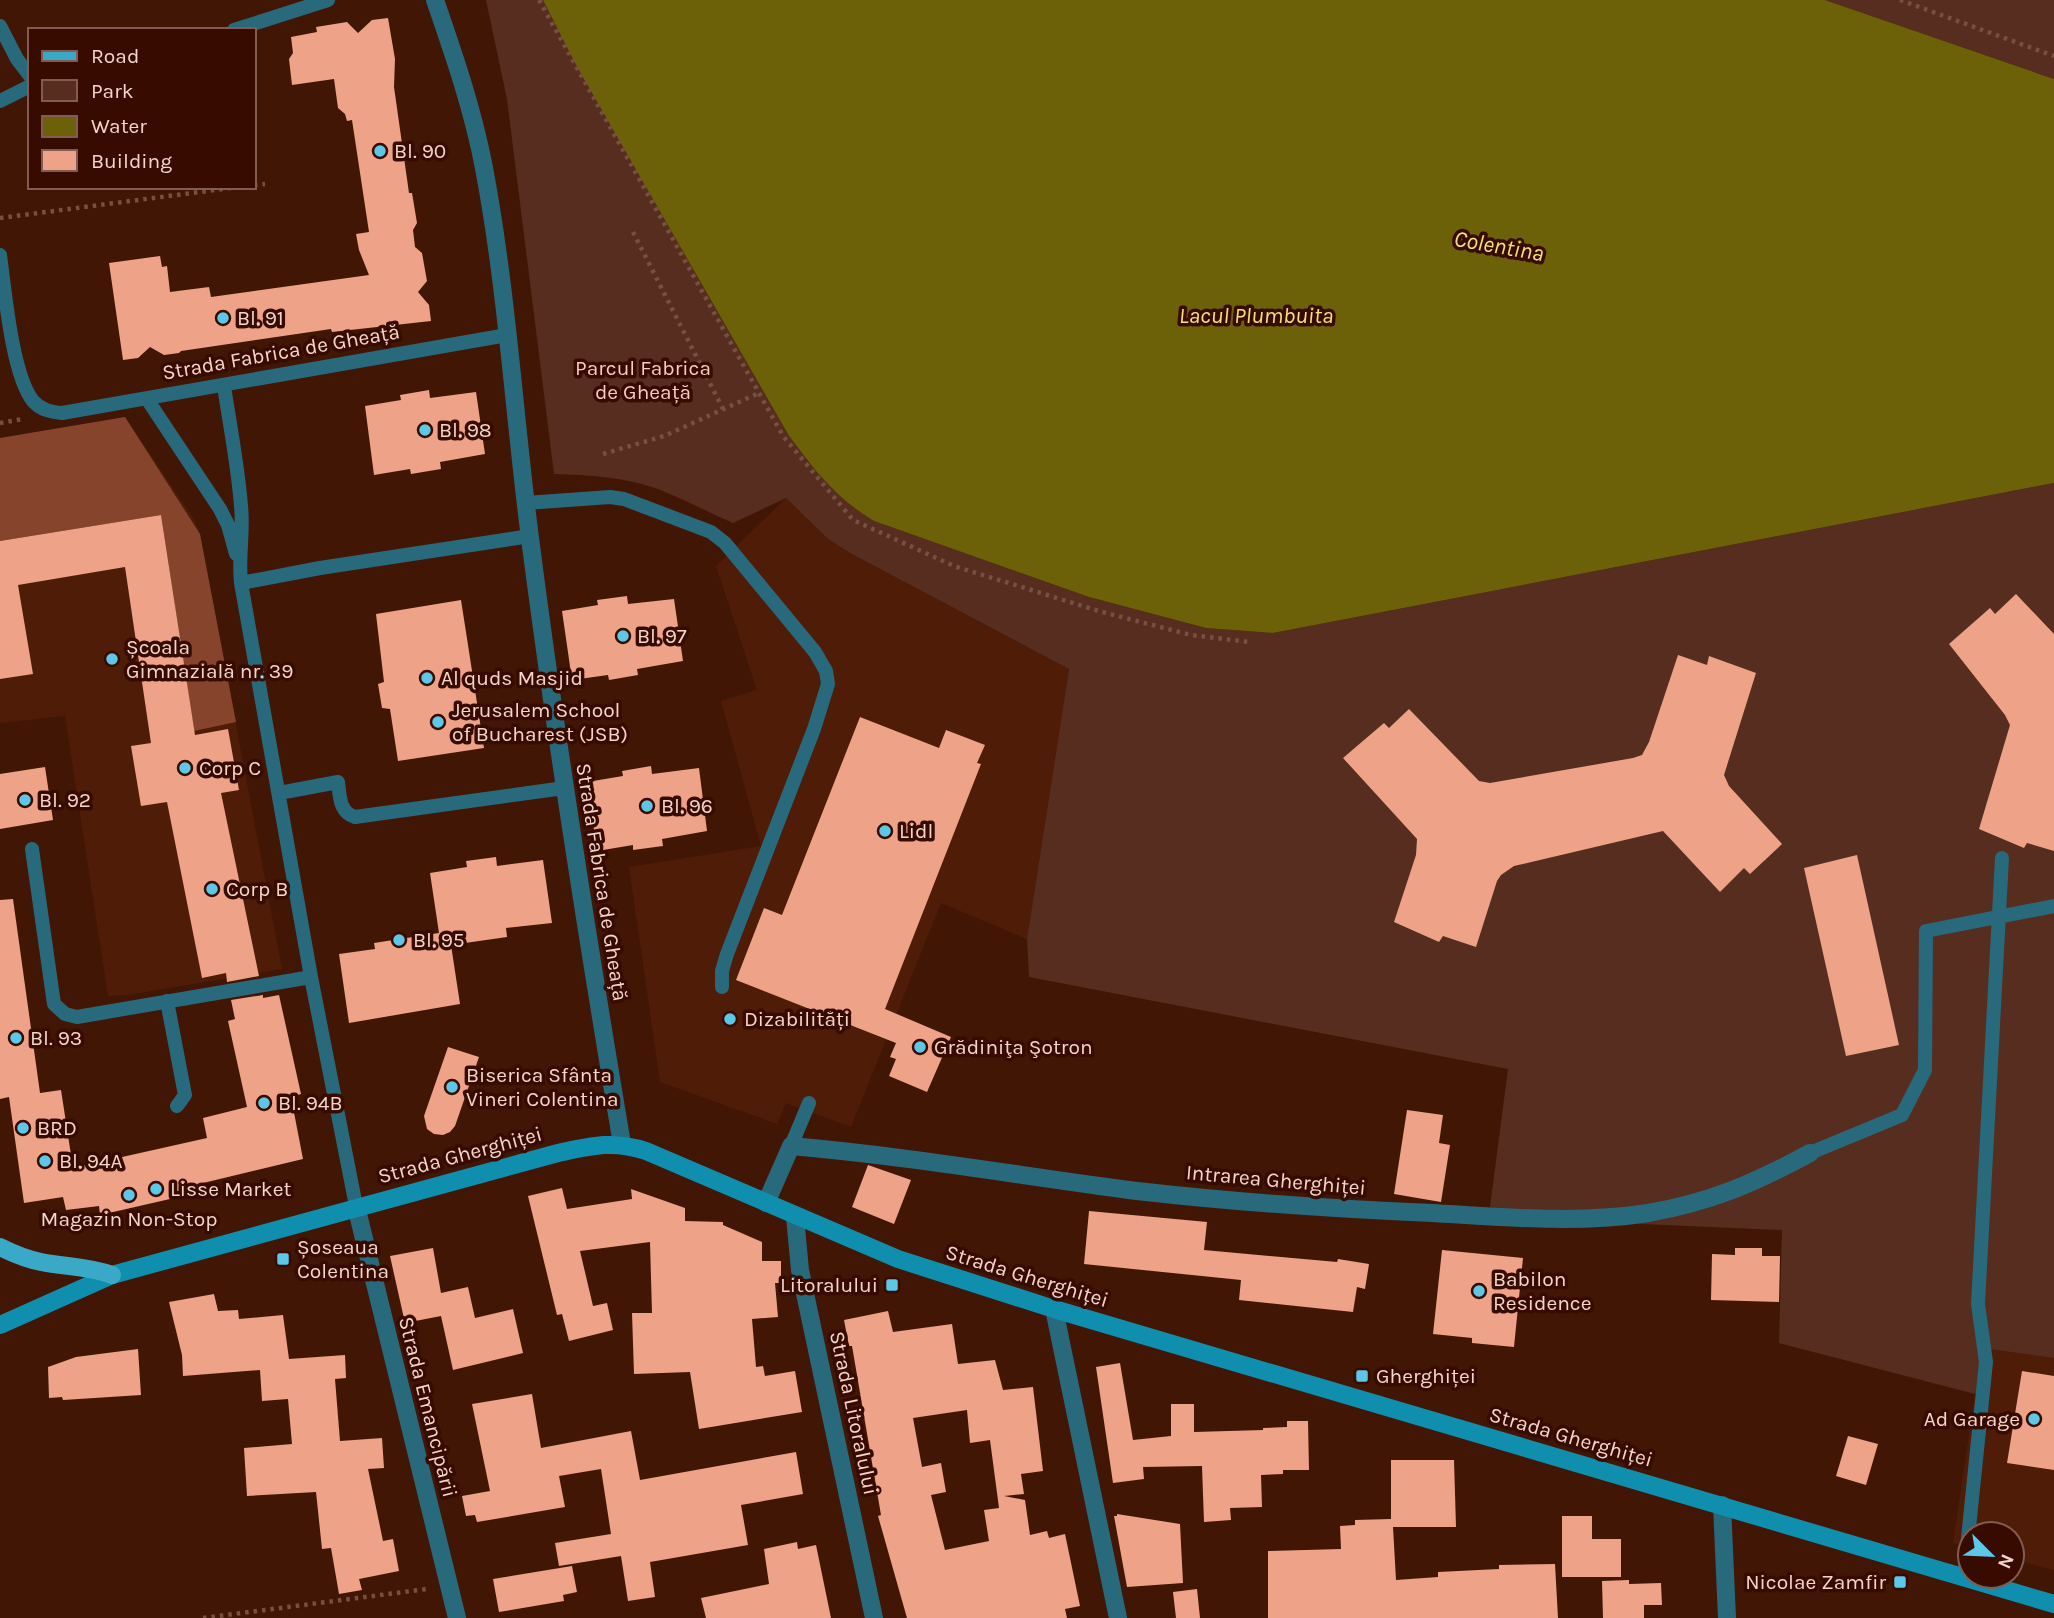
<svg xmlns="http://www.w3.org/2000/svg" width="2054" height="1618" font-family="Karla,sans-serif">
<rect width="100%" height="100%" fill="#421605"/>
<!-- built -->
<path fill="#4f1c07" d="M125 417 194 519 200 534 282 969 128 995 108 996 65 716 0 723V438Z
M786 498 828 539 850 553 1069 669 1027 939 941 903 851 1127 786 1103 777 1124 660 1082 629 867 761 846 721 701 757 690 716 566Z
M1989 1349 2054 1358V1570L2012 1559V1534H1970V1548L1953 1543 1975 1394Z"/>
<!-- green -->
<path fill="#562d1f" d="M486 0H543L577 67 789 436 808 462 874 521 1089 597 1206 628 1273 633 2054 483V1358L1989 1349 1975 1394 1779 1343 1782 1230 1549 1220 1490 1207 1508 1069 1029 977 1027 939 1069 669 850 553 828 539 786 498 733 523C708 512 683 499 658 489 624 477 589 475 554 474L507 99Z
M1825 0H2054V79Z"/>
<!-- forest -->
<path fill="#86442c" d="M125 417 200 534 236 722 194 731 161 515 0 541V438Z"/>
<!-- water -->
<path fill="#6c6009" d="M543 0H1825L2054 79V483L1273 633 1206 628 1089 597 874 521C836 498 815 471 789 436L577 67Z"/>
<!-- building -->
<path fill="#eea389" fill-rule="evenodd" d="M388 18 395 59 394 87 409 193H412L417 223 413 230 415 247 422 253 427 281 418 292 429 305 431 321 332 332 331 329 181 351 179 353 164 355 150 347 138 358 123 360 109 263 160 256 162 267 167 266 170 292 209 287 211 297 369 275 359 250 356 234 369 232 352 120 347 121 345 114 338 108 334 79 292 85 289 59 293 53 291 37 317 32 316 27 347 22 358 33 372 20Z
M429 390 430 398 476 392 485 454 440 462 441 469 411 474 410 469 374 475 365 406 401 400 400 395Z
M161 515 195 735 228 729 239 790 221 793 259 976 227 982 226 973 202 978 167 802 141 806 131 746 151 743 125 567 18 585 33 674 0 679V541Z
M2016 594 2054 634V851L2027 843 2024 848 1979 829 2010 725 2005 715 1949 644 1990 608 1995 614Z
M627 596 628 604 674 599 683 661 637 669 638 675 609 680 608 675 572 680 562 611 598 605 597 600Z
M461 600 484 748 398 761 390 709 382 708 378 684 384 682 376 614Z
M1678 655 1707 665 1709 656 1756 673 1724 775 1729 786 1782 844 1750 874 1744 868 1720 892 1663 831 1514 866 1501 875 1497 881 1476 947 1443 936 1439 942 1394 922 1416 855 1417 839 1343 758 1384 723 1389 728 1409 709 1479 781 1490 783 1633 758 1642 755 1649 742Z
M860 717 939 748 946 730 985 745 977 763 981 764 885 1009 951 1037 927 1092 889 1076 896 1059 890 1057 896 1043 736 980 764 908 782 915Z
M651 766 652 774 699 768 707 831 662 839 663 846 633 850V845L597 851 587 782 623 776 622 771Z
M45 767 53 820 0 829V774Z
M1857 855 1899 1045 1846 1056 1804 868Z
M496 857 497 866 543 860 552 923 506 928 507 937 451 945 460 1004 349 1023 339 954 375 949 374 943 439 933 430 873 467 867 466 861Z
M13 899 40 1093 61 1090 73 1168 207 1138 203 1118 247 1107 228 1021 235 1019 231 1000 263 995V998L279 995 301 1094 291 1097 303 1159 203 1183 205 1191 100 1215 99 1206 66 1210 63 1197 24 1203 9 1097 0 1099V900Z
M448 1047 479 1057 455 1126 450 1132 443 1135 434 1134 427 1129 424 1116Z
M1407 1110 1443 1115 1439 1143 1450 1145 1441 1202 1394 1194Z
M868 1165 911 1180 894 1224 852 1207Z
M562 1188 567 1209 632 1199 631 1189 685 1208V1221L723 1222V1225L762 1242V1261H781V1283H775L778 1317 752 1319 756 1367 763 1366 765 1376 795 1371 802 1412 699 1429 690 1372 634 1374 632 1313H652L650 1242 580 1251 593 1306 607 1303 613 1330 569 1341 562 1314 557 1315 528 1196Z
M1089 1211 1207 1222 1204 1250 1337 1262 1338 1259 1369 1264 1365 1289 1357 1287 1353 1312 1239 1300 1241 1280 1084 1264Z
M433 1248 441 1293 468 1287 475 1318 513 1309 523 1353 453 1370 441 1316 405 1323 390 1256Z
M1735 1248H1762V1256H1780L1779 1302 1711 1300 1712 1254 1735 1255Z
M1442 1250 1523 1258 1514 1347 1472 1343V1338L1433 1334Z
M214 1294 218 1311 238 1310 239 1319 283 1315 289 1359 345 1355 346 1378 335 1379 340 1441 382 1438 384 1468 368 1469 383 1541 393 1539 399 1571 359 1579 362 1590 339 1594 331 1548 322 1549 316 1492 247 1496 244 1448 292 1444 288 1399 262 1401 260 1370 183 1376 182 1355 169 1302Z
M888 1311 893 1332 952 1324 958 1364 995 1360 1003 1390 1033 1387 1043 1471 1021 1474 1024 1494 1004 1496 1025 1500 1030 1535 1047 1531 1049 1538 1065 1534 1080 1606 1065 1609 1067 1618H907L878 1516 881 1515 852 1346H849L844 1320ZM967 1410 970 1443 990 1440 999 1508 984 1510 989 1541 945 1550 931 1495 946 1492 941 1463 922 1467 913 1418Z
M138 1349 141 1395 63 1400 62 1397 49 1398 48 1367 76 1357Z
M1120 1363 1133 1440 1171 1436V1404H1194V1432L1263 1430V1428L1287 1427V1421H1308L1309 1470H1283V1474L1261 1475 1262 1507 1230 1508 1231 1520 1204 1522 1202 1466 1143 1467 1144 1479 1113 1483 1096 1367Z
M2022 1371 2054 1376V1470L2007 1463Z
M532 1394 541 1448 631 1431 640 1480 796 1452 803 1494 741 1505 748 1545 650 1562 655 1597 628 1601 621 1556 559 1566 555 1543 611 1534 601 1469 559 1476 565 1507 477 1522 475 1515 466 1516 462 1496 490 1491 472 1404Z
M1848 1436 1878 1444 1866 1485 1836 1476Z
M1391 1460H1454L1456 1527H1393L1396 1580 1438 1577V1572L1499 1569V1565L1555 1564 1558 1618H1268V1551L1341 1549 1340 1526 1355 1525V1520L1391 1519Z
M1117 1514 1180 1524 1183 1583 1127 1587 1114 1516H1117Z
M1562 1516H1592V1539H1621V1577H1562Z
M797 1542 798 1549 816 1545 831 1618H706L701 1598 769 1584 764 1549Z
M572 1566 577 1592 563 1595 564 1601 499 1612 493 1579Z
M1629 1580V1584L1661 1583 1662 1605H1644V1618H1603L1602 1581Z
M1197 1589 1200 1618H1176L1173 1592Z"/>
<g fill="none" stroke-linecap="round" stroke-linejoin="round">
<!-- path -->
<path stroke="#785041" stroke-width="4.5" stroke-dasharray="3.5 5" stroke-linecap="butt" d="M539 0 783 436 853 520 954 566 1102 612 1191 635 1250 642
M1900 0 2054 56
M254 185 265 184
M0 218 238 187
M633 232 723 409
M0 423 23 419
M603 454 664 436 759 393
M203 1618 427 1589"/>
<!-- service -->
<path stroke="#29697c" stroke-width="14" d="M0 26 17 59 30 76
M234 30 328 0
M0 101 30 86
M0 255C5 291 12 375 33 401 41 410 51 412 62 413L507 335
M224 386C230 426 238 466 241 506 244 532 238 557 241 583L311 977 356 1206
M147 399 220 509 228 525 236 554
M526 503 610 497 624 499 711 532 725 543 815 652 826 671 828 684 814 729 727 954 722 971V987
M241 583 320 568 530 536
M279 793 338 782C340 796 339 812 355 817L564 788
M32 849 54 1004 65 1014 77 1017 311 977
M167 1001 185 1095 177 1106
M791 1146 809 1103
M1810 1153 1902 1115 1925 1070 1926 931 2054 906
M1964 1577 1986 1362 1978 1304 2002 858"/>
<!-- minor -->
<path stroke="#29697c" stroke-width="18" d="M435 0C454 55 473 110 484 168 507 290 514 415 530 538 556 741 588 942 622 1144
M766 1203 791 1146C907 1156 1022 1176 1137 1191 1234 1202 1334 1209 1432 1213 1501 1217 1579 1224 1648 1213 1711 1202 1755 1183 1810 1153
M356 1206 457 1618
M1054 1309 1118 1618
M1722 1505 1727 1618"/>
<!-- tertiary -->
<path stroke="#29697c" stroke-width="18" d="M795 1217 800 1270 874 1618"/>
<!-- secondary -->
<path stroke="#0f8fad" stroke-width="18" d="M0 1325 112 1275 558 1153C591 1146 613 1140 646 1151L898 1259 1054 1309 2054 1604"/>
<!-- primary -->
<path stroke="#3aa9c8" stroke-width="18" d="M0 1247C14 1254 26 1259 41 1262 65 1267 88 1266 112 1275"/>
</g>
<!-- markers -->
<g fill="#5cc7e7" stroke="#370b00" stroke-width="2.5">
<circle cx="380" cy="151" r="7"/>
<circle cx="223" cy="318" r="7"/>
<circle cx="425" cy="430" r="7"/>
<circle cx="623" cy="636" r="7"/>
<circle cx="112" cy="659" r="7"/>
<circle cx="427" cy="678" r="7"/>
<circle cx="438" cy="722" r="7"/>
<circle cx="185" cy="768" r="7"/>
<circle cx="25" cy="800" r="7"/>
<circle cx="647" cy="806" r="7"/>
<circle cx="885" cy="831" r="7"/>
<circle cx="212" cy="889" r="7"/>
<circle cx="399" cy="940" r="7"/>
<circle cx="730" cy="1019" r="7"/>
<circle cx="16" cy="1038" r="7"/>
<circle cx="920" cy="1047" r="7"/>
<circle cx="452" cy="1087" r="7"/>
<circle cx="264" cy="1103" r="7"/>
<circle cx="23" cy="1128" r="7"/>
<circle cx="45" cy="1161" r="7"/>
<circle cx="156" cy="1189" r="7"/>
<circle cx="129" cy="1195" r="7"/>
<rect x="276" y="1252" width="14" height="14" rx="3.5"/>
<rect x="885" y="1278" width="14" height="14" rx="3.5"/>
<circle cx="1479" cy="1291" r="7"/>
<rect x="1355" y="1369" width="14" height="14" rx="3.5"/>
<circle cx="2034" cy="1419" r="7"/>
<rect x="1893" y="1575" width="14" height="14" rx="3.5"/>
</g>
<g text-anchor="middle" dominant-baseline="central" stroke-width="7" stroke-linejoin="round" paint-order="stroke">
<!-- poi labels -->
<g font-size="21" fill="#f3d5ca" stroke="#370b00" text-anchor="start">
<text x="394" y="151">Bl. 90</text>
<text x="237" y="318">Bl. 91</text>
<text x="439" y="430">Bl. 98</text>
<text x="637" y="636">Bl. 97</text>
<text x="126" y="647">Școala<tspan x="126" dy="24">Gimnazială nr. 39</tspan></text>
<text x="441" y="678">Al quds Masjid</text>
<text x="452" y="710">Jerusalem School<tspan x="452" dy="24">of Bucharest (JSB)</tspan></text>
<text x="199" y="768">Corp C</text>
<text x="39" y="800">Bl. 92</text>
<text x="661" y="806">Bl. 96</text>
<text x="899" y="831">Lidl</text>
<text x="226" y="889">Corp B</text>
<text x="413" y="940">Bl. 95</text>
<text x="744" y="1019">Dizabilități</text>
<text x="30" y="1038">Bl. 93</text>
<text x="934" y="1047">Grădiniţa Şotron</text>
<text x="466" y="1075">Biserica Sfânta<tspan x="466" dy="24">Vineri Colentina</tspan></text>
<text x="278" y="1103">Bl. 94B</text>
<text x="37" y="1128">BRD</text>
<text x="59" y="1161">Bl. 94A</text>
<text x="170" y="1189">Lisse Market</text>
<text x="129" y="1219" text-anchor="middle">Magazin Non-Stop</text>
<text x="297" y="1247">Șoseaua<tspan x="297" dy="24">Colentina</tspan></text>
<text x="1493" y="1279">Babilon<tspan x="1493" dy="24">Residence</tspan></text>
<text x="878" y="1285" text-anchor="end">Litoralului</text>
<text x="1376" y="1376">Gherghiței</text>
<text x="2020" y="1419" text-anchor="end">Ad Garage</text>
<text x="1886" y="1582" text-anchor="end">Nicolae Zamfir</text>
</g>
<!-- street labels -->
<g font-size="21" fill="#f3d5ca" stroke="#370b00">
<text transform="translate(281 352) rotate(-10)">Strada Fabrica de Gheață</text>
<text transform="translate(602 882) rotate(81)">Strada Fabrica de Gheață</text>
<text transform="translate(460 1155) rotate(-15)">Strada Gherghiței</text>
<text transform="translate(1276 1180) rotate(5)">Intrarea Gherghiței</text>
<text transform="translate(1027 1276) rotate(17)">Strada Gherghiței</text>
<text transform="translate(428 1407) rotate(76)">Strada Emancipării</text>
<text transform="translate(854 1413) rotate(78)">Strada Litoralului</text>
<text transform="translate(1571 1437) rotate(16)">Strada Gherghiței</text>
</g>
<!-- park labels -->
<g font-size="21" fill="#f5ccbd" stroke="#370b00">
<text x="643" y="368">Parcul Fabrica<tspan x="643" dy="24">de Gheață</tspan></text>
</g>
<!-- water labels -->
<g font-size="23" font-style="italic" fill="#f3e179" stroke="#370b00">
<text transform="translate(1499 246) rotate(10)">Colentina</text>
<text x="1256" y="315">Lacul Plumbuita</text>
</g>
</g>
<!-- legend -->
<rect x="28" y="28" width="228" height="161" fill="#370b00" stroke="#825c51" stroke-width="2"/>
<rect x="42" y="51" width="35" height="10" fill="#3aa9c8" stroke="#825c51" stroke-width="2"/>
<text x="91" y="63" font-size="21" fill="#f3d5ca">Road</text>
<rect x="42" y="80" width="35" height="21" fill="#562d1f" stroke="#825c51" stroke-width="2"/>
<text x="91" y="98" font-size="21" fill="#f3d5ca">Park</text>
<rect x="42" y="116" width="35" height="21" fill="#6c6009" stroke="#825c51" stroke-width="2"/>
<text x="91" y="133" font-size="21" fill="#f3d5ca">Water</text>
<rect x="42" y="150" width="35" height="21" fill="#eea389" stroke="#825c51" stroke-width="2"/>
<text x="91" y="168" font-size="21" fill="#f3d5ca">Building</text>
<!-- north arrow -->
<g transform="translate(1991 1555) rotate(114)"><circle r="33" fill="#370b00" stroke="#825c51" stroke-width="2"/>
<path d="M0-5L12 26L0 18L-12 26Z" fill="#5cc7e7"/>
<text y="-10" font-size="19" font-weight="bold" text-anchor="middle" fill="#f3d5ca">N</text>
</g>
</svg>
